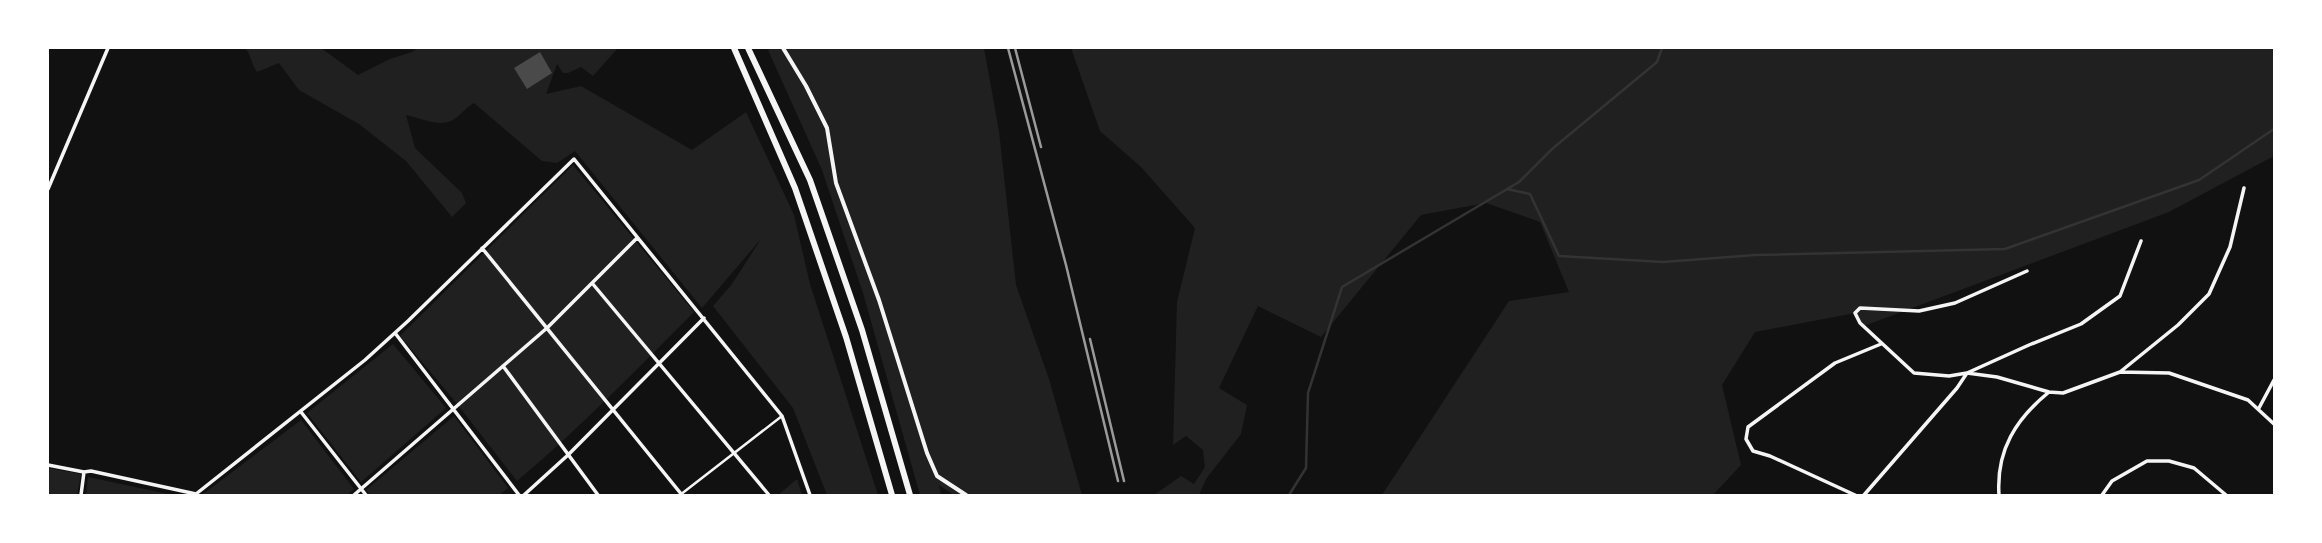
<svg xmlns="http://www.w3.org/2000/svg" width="2322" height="543" font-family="'PT Sans',sans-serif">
<rect width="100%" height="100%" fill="#111"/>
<!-- green -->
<path fill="#202020" d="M245 48H321L358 75 390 59 412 52 418 48H618L593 76 581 67 568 73H563L557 64 546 94 581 86 692 150 746 112 794 215 810 284 878 495H827L793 408 713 306 732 284 761 239 702 308 575 151 557 163 542 161 474 103C466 108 464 111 457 117 443 130 422 118 406 115L415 148 462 193 466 203 452 217 406 161 359 124 299 90 279 63 257 72C251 64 251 54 245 48Z
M774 48H984L999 131 1016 285 1049 379 1082 495H954L939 485 941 495H920L863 293 822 170 768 50Z
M1071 48H2274V156L2169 212 1864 326 1855 313 1755 332 1722 385 1741 465 1713 495H1382L1509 301 1569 292 1540 222 1486 203 1421 215 1321 337 1258 306 1219 388 1247 405 1241 434 1206 479 1199 495H1154L1181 476 1194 484 1205 467 1203 450 1186 436 1173 445 1177 302 1195 228 1141 167 1100 131Z
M573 165 694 312C636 370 580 428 517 481L454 400 400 336Z
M393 344 446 408 361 482 307 413Z
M454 416 508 488 499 495H370L366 490Z
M301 420 354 489 347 495H202Z
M48 468 81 474 77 495H48Z
M88 477 173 495H86Z
M797 479 802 495H778Z"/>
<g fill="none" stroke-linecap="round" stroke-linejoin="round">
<!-- stream -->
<path stroke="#333" stroke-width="2.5" d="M1507 189 1530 194 1559 256 1663 262 1755 255 2005 249 2199 180 2274 129
M1289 495 1306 468 1308 393 1342 287 1519 182 1552 149 1657 62 1662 48"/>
</g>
<!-- building -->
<path fill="#4a4a4a" d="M540 52 552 73 527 89 514 68Z"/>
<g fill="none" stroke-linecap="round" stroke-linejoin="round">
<!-- pedestrian -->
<path stroke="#f5f5f5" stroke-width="2.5" d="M680 495 782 416"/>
<!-- minor -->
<path stroke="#f5f5f5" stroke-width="3.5" d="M48 189 108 48
M482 248 682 495
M2027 271 1955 303 1919 311 1860 308 1855 313 1860 323 1914 373 1949 376 1967 373 1997 377 2049 392 2063 393 2120 372 2169 373 2248 400 2274 424
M592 283 769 495
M395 333 519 495
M503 366 598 495
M2120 372 2178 325 2209 294 2230 247 2244 188
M2259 408 2274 380
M301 412 366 495
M48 465 84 472 91 471 196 494 365 360 408 321 574 159 782 416 810 495
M81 495 84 472
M354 495 547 328 637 238
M524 495 568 455 704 318
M1855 495 1770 456 1753 451 1746 439 1748 427 1835 363 1881 344
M1864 495 1957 388 1967 373 2029 345 2081 324 2120 296 2141 241
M1999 495C1996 450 2016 419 2049 392
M2102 495 2112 481 2147 461H2169L2194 468 2226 495"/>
<!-- tertiary -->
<path stroke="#f5f5f5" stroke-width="4" d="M783 48 806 86 827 128 836 183 879 300 927 453 937 476 966 495"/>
<!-- motorway -->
<path stroke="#f5f5f5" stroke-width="6" d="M734 48 795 188 846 337 892 495
M748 48 810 180 862 330 910 495"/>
<!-- rail -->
<path stroke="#9a9a9a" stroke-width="2.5" d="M1008 48 1066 265 1118 481
M1015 48 1041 147
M1090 339 1124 481"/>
</g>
<!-- border -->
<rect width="2322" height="543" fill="none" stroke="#ffffff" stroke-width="98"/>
</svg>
